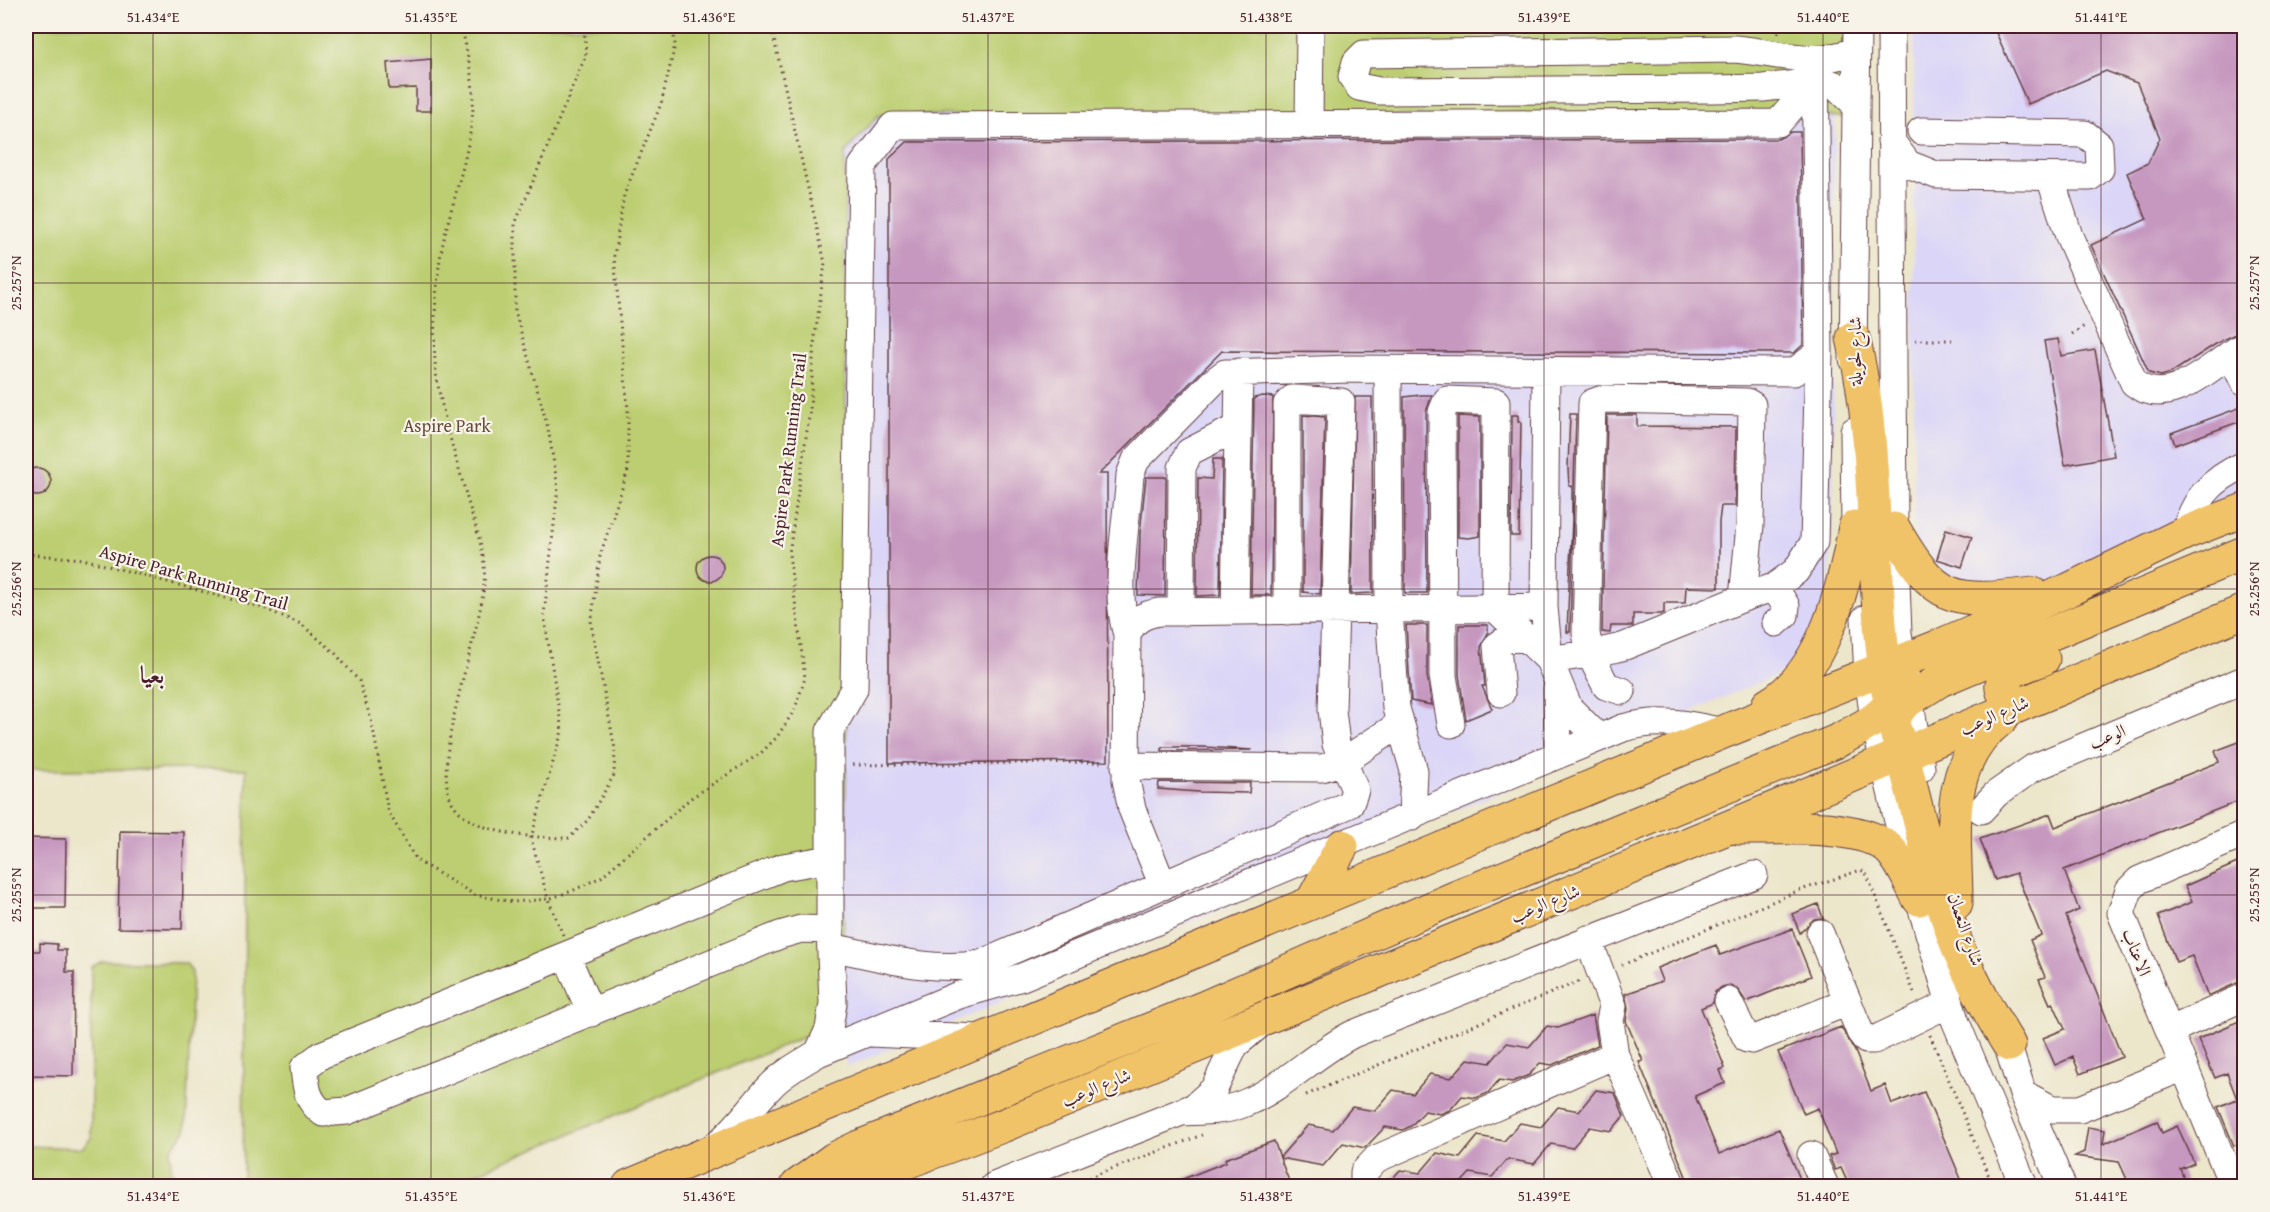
<svg xmlns="http://www.w3.org/2000/svg" width="2270" height="1212" font-family="'Gentium Book Plus',Amiri,serif">
<rect width="100%" height="100%" fill="#f7f3e8"/>
<filter id="ink" filterUnits="userSpaceOnUse"><feTurbulence type="fractalNoise" baseFrequency=".0167" numOctaves="2"/><feDisplacementMap in="SourceGraphic" scale="12" xChannelSelector="R" yChannelSelector="G"/><feConvolveMatrix kernelMatrix="1 2 1 2 8 2 1 2 1" color-interpolation-filters="sRGB"/></filter>
<filter id="wash" filterUnits="userSpaceOnUse"><feTurbulence type="fractalNoise" baseFrequency=".008" numOctaves="4" result="noise"/><feDisplacementMap in="SourceGraphic" scale="24" xChannelSelector="R" yChannelSelector="G"/><feGaussianBlur stdDeviation="1.35" result="paint"/><feColorMatrix in="noise" values="0 0 0 0 0 0 0 0 0 0 0 0 0 0 0 0 0 1.4 0 .05"/><feComposite in="paint" operator="in"/></filter>
<g filter="url(#wash)">
<rect width="100%" height="100%" fill="#ece6cb"/>
<!-- built -->
<path fill="#dbd6f7" d="M1914 26H2244V487L2033 596H1951L1914 547Z
M879 115 1835 117 1833 515 1824 655 847 1067 842 1021 847 686 845 153Z"/>
<!-- green -->
<path fill="#bcce71" stroke="#83764e" stroke-width="1.5" d="M26 26H1851L1850 117 879 115 845 153 847 686 842 1021 445 1186H243L246 769 26 770Z
M103 961 186 963 192 972 186 1130 170 1151 173 1186H26V1146L82 1148 91 1138V967Z"/>
<g id="blocks">
<!-- building -->
<path fill="#c698c0" d="M1993 26H2244V330L2222 340 2171 373 2161 376 2149 373 2091 245 2147 219 2127 173 2148 163 2160 138 2137 83 2106 71 2028 104Z
M431 59V111H416V88L389 89 387 63Z
M1791 132H1800L1803 345 1794 353 1222 351 1099 474H1107L1108 761 889 763V159L907 142 1778 139Z
M2058 339 2061 356 2095 350 2114 456 2065 465 2044 341Z
M1421 395H1432L1426 412 1427 593H1405L1404 397Z
M1263 396 1273 397 1271 595H1251L1254 398Z
M1355 397H1372L1373 593 1351 594Z
M2244 406V420L2175 445 2171 433Z
M1570 414H1576L1570 632H1567L1572 520V486H1569L1568 468Z
M1303 415 1325 417 1320 594 1303 592Z
M1512 415H1518V422H1521L1519 536H1511Z
M1607 415H1637V426L1736 427 1735 506H1721L1719 522V588L1686 587 1685 603H1664V613L1661 614H1633V626H1611L1610 633 1602 632Z
M1458 416 1480 417V536L1469 538 1458 537Z
M1213 459H1222L1220 595 1197 596 1198 478 1212 479Z
M23 482a14 14 0 1 1 28 0a14 14 0 1 1-28 0Z
M1146 477H1166L1165 596 1138 595 1140 534Z
M1946 529 1972 537 1962 567 1937 559Z
M697 568a13 13 0 1 1 26 0a13 13 0 1 1-26 0Z
M1406 625H1427V676L1432 705 1411 701Z
M1459 625H1488V633L1481 647 1485 686H1482L1492 709 1466 720 1459 675Z
M2244 740V799L2064 870 2079 910 2066 916 2122 1057 2080 1074 2073 1057 2055 1065 2043 1038 2065 1029 2053 1003 2050 1004 2039 979 2045 977 2030 940 2041 935 2016 873 1995 880 1980 839 2050 814 2055 827 2219 762 2215 751Z
M1162 747H1204L1252 750 1162 751Z
M1159 782 1250 783 1249 793 1199 792 1158 789Z
M120 831 184 832 182 929 118 928Z
M26 838 66 839 65 908H26Z
M2244 860V980L2208 996 2192 956 2176 962 2158 916 2192 902 2185 886Z
M1818 904 1823 918 1814 919 1800 933 1792 914Z
M1792 929 1811 976 1746 1002 1737 988 1730 985 1722 987 1715 992 1713 1003 1701 1008 1725 1068 1720 1070 1725 1083 1695 1096 1719 1154 1779 1129 1803 1186H1690L1639 1062 1643 1061 1626 1021 1628 1008 1625 994 1662 981 1657 968 1716 945 1720 955Z
M40 943 57 944V950H66V972H74L73 1076 26 1075 27 951H40Z
M1593 1015 1598 1045 1552 1065 1540 1063 1529 1075 1512 1082 1499 1080 1488 1093 1476 1098 1462 1096 1450 1110 1440 1114 1425 1111 1411 1126 1403 1130 1385 1127 1365 1148 1343 1143 1323 1166 1280 1158 1291 1186H1165L1226 1162 1225 1159 1274 1141 1280 1157 1308 1125 1333 1130 1352 1107 1375 1111 1393 1090 1413 1094 1430 1074 1451 1078 1468 1059 1490 1063 1507 1043 1529 1047 1547 1026 1558 1028Z
M2244 1019V1141L2234 1146 2218 1107 2237 1099 2227 1073 2215 1078 2198 1039Z
M1841 1027 1855 1051 1871 1091 1885 1085 1892 1104 1924 1092 1964 1186H1849L1841 1168 1835 1170 1829 1156 1836 1154 1818 1108 1804 1114 1778 1052Z
M1596 1090 1615 1093 1624 1116 1611 1131 1590 1127 1572 1148 1551 1144 1534 1164 1508 1159 1492 1177 1470 1173 1458 1186H1386L1400 1170 1420 1173 1437 1153 1460 1158 1478 1136 1504 1141 1520 1123 1541 1127 1558 1107 1579 1111Z
M2157 1121 2162 1133 2177 1126 2188 1149 2194 1163 2180 1169 2187 1186H2130L2119 1162 2075 1156 2084 1152 2088 1127 2105 1130 2103 1144Z"/>
</g>
</g>
<g filter="url(#ink)">
<use href="#blocks" fill-opacity="0" stroke="#623d43" stroke-width="1.5"/>
<g fill="none" stroke-linecap="round" stroke-linejoin="round">
<defs>
<path id="minor" d="M1891 26 1894 529 1898 634 1921 768
M1856 51C1811 67 1781 53 1735 49L1364 54 1356 62 1352 77 1359 87 1379 91 1712 89 1763 88 1822 81 1835 85 1856 105
M1309 126 1310 26
M1891 141 1908 164 1936 175 2090 177 2100 169 2099 145 2085 134 1921 131
M2050 177 2069 236 2134 383C2170 412 2213 362 2244 346
M2230 354 2244 382
M1853 359 1857 26
M1388 370 1389 611 1396 708 1414 771 1412 817
M1546 370 1544 607 1549 660 1569 708 1599 738
M1854 431 1855 527 1858 548
M2185 533C2194 499 2212 479 2244 465
M1774 587 1786 606 1785 615 1776 623
M1743 598 1774 587 1796 571 1814 542 1819 353
M1235 611 1239 372
M1181 612 1182 468 1189 452 1236 428
M1865 619 1868 676 1874 720 1907 859 1955 1020 2024 1186
M1127 634C1135 619 1143 615 1159 612L1544 607
M1557 689 1558 755
M1501 693 1497 646 1507 639 1523 637
M1451 724 1443 676 1442 412 1447 400 1496 402 1495 608 1549 660C1575 656 1600 653 1625 646L1743 598 1750 525 1752 405 1747 402 1603 399 1592 403 1586 633 1590 654 1606 686 1622 691
M1125 766 1322 768 1344 761 1400 724
M1981 810 1996 794 2033 768 2244 680
M830 859 783 867 321 1055 304 1068C306 1088 307 1101 323 1113L347 1111 780 935 801 929 830 930
M1163 886 1132 809 1126 780 1127 634C1113 593 1127 520 1130 475L1136 460 1213 382 1225 373 1350 369 1794 372 1819 353 1815 60
M1820 933 1860 1032 1866 1040H1874L1950 1003
M1588 939 1613 1006 1610 1021 1615 1055 1672 1186
M831 947C880 957 931 973 981 964L1350 804 1355 790 1336 744 1332 710 1341 402 1292 399 1287 404V611
M567 957 591 1013
M1728 1001 1747 1039 1752 1040 1848 1002
M2001 1025 2023 1094 2062 1186
M2169 1031 2244 997
M870 1033 978 1038
M818 1053 829 1029 833 1003 830 930V731L854 689 862 166 893 126 1778 123 1792 107 1798 84
M2023 1094 2052 1109H2080L2184 1067
M1181 1112C1200 1111 1221 1112 1240 1105 1282 1090 1313 1054 1353 1034L1754 875
M716 1145C738 1128 752 1105 771 1086 784 1072 802 1063 818 1053L959 995 1022 977 1623 728C1658 718 1688 724 1723 732
M1811 1155 1825 1186
M994 1186 1194 1107 1214 1089 1235 1045 1259 1025
M1364 1186V1172L1376 1159 1615 1055
M2233 1186 2121 913 2129 890 2139 880 2244 834"/>
<path id="major" d="M1853 338C1881 451 1869 576 1888 691
M1894 529C1936 602 1952 604 2033 594
M2022 703 2006 697C1989 674 2028 665 2043 659
M1768 705C1824 673 1844 587 1855 527
M1891 720 1904 703 1940 680 2244 553
M1896 732C1917 804 1931 878 1958 948 1972 982 1990 1014 2009 1045
M1738 828C1777 829 1864 821 1891 851 1903 864 1910 883 1919 899
M1312 902 1342 846
M1956 903C1956 835 1941 764 2002 718
M629 1186 1723 732 1937 647 2068 590 2185 533 2244 510
M797 1186 834 1159 859 1147 1203 1008 1450 900 1837 741C1876 720 1899 710 1902 662
M843 1186 1002 1126 1727 828 2244 611"/>
</defs>
<!-- minor casing -->
<use href="#minor" stroke="#623d43" stroke-width="29"/>
<!-- major casing -->
<use href="#major" stroke="#623d43" stroke-width="35"/>
<!-- path -->
<path stroke="#623d43" stroke-width="3" stroke-dasharray="1.5 4.5" stroke-linecap="butt" d="M462 26C466 52 475 81 473 108 470 154 453 198 443 243 436 272 432 343 436 372 442 415 456 457 467 498 475 526 487 554 484 584 480 637 431 758 451 800 467 835 535 838 569 838L588 820 614 775 615 749 591 624 600 556 628 470V410L614 256 624 195 661 104 675 45 673 26
M1778 33 1785 26
M2072 334 2086 325
M1915 340H1952
M26 554 83 559 263 608 301 624 335 653 359 681 372 723 388 811 416 860 475 895 513 902 548 899 572 891 601 877 691 798 761 753 777 737 795 709 805 678 789 554 810 410 814 344 825 263 771 26
M853 765 1104 762
M563 935 548 899 531 838 562 731 544 615 558 488 548 428 515 311V224L586 55 584 26
M1622 965 1798 891 1861 870 1866 873 1915 995
M1930 1035 1993 1186
M1306 1095 1580 981
M1066 1186 1202 1135"/>
<!-- minor -->
<use href="#minor" stroke="#fff" stroke-width="27"/>
<!-- major -->
<use href="#major" stroke="#f1c369" stroke-width="33"/>
</g>
</g>
<!-- ticks -->
<path fill="none" stroke="#4a1f2b" stroke-width="1.5" stroke-opacity="0.45" d="M153 26V1186M431 26V1186M709 26V1186M988 26V1186M1266 26V1186M1544 26V1186M1823 26V1186M2101 26V1186M26 283H2244M26 589H2244M26 895H2244"/>
<g text-anchor="middle" dominant-baseline="central" stroke-width="4.5" stroke-linejoin="round" paint-order="stroke">
<!-- street labels -->
<g font-size="18" fill="#4a1f2b" stroke="#f7f3e8">
<text transform="translate(1854 351) rotate(-90)">شارع لحويلة</text>
<text transform="translate(788 450) rotate(-83)">Aspire Park Running Trail</text>
<text transform="translate(194 577) rotate(16)">Aspire Park Running Trail</text>
<text transform="translate(1994 715) rotate(-23)">شارع الوعب</text>
<text transform="translate(2107 736) rotate(-22)">الوعب</text>
<text transform="translate(1545 903) rotate(-22)">شارع الوعب</text>
<text transform="translate(1966 929) rotate(71)">شارع النعمان</text>
<text transform="translate(2137 952) rotate(68)">الاعناب</text>
<text transform="translate(1096 1087) rotate(-22)">شارع الوعب</text>
</g>
<!-- park labels -->
<g font-size="18" fill="#664b3c" stroke="#f7f3e8">
<text x="447" y="425">Aspire Park</text>
</g>
<!-- district labels -->
<g font-size="24" font-weight="bold" fill="#4a1f2b" stroke="#f7f3e8">
<text x="152" y="674">بعيا</text>
</g>
</g>
<!-- margin -->
<rect width="2270" height="1212" fill="none" stroke="#f7f3e8" stroke-width="66"/>
<rect x="33" y="33" width="2204" height="1146" fill="none" stroke="#4a1f2b" stroke-width="2"/>
<g font-size="15" text-anchor="middle" fill="#4a1f2b">
<text x="153" y="22">51.434°E</text>
<text x="431" y="22">51.435°E</text>
<text x="709" y="22">51.436°E</text>
<text x="988" y="22">51.437°E</text>
<text x="1266" y="22">51.438°E</text>
<text x="1544" y="22">51.439°E</text>
<text x="1823" y="22">51.440°E</text>
<text x="2101" y="22">51.441°E</text>
<text transform="translate(16 283) rotate(-90)" y="5">25.257°N</text>
<text transform="translate(2254 283) rotate(-90)" y="5">25.257°N</text>
<text transform="translate(16 589) rotate(-90)" y="5">25.256°N</text>
<text transform="translate(2254 589) rotate(-90)" y="5">25.256°N</text>
<text transform="translate(16 895) rotate(-90)" y="5">25.255°N</text>
<text transform="translate(2254 895) rotate(-90)" y="5">25.255°N</text>
<text x="153" y="1201">51.434°E</text>
<text x="431" y="1201">51.435°E</text>
<text x="709" y="1201">51.436°E</text>
<text x="988" y="1201">51.437°E</text>
<text x="1266" y="1201">51.438°E</text>
<text x="1544" y="1201">51.439°E</text>
<text x="1823" y="1201">51.440°E</text>
<text x="2101" y="1201">51.441°E</text>
</g>
</svg>
